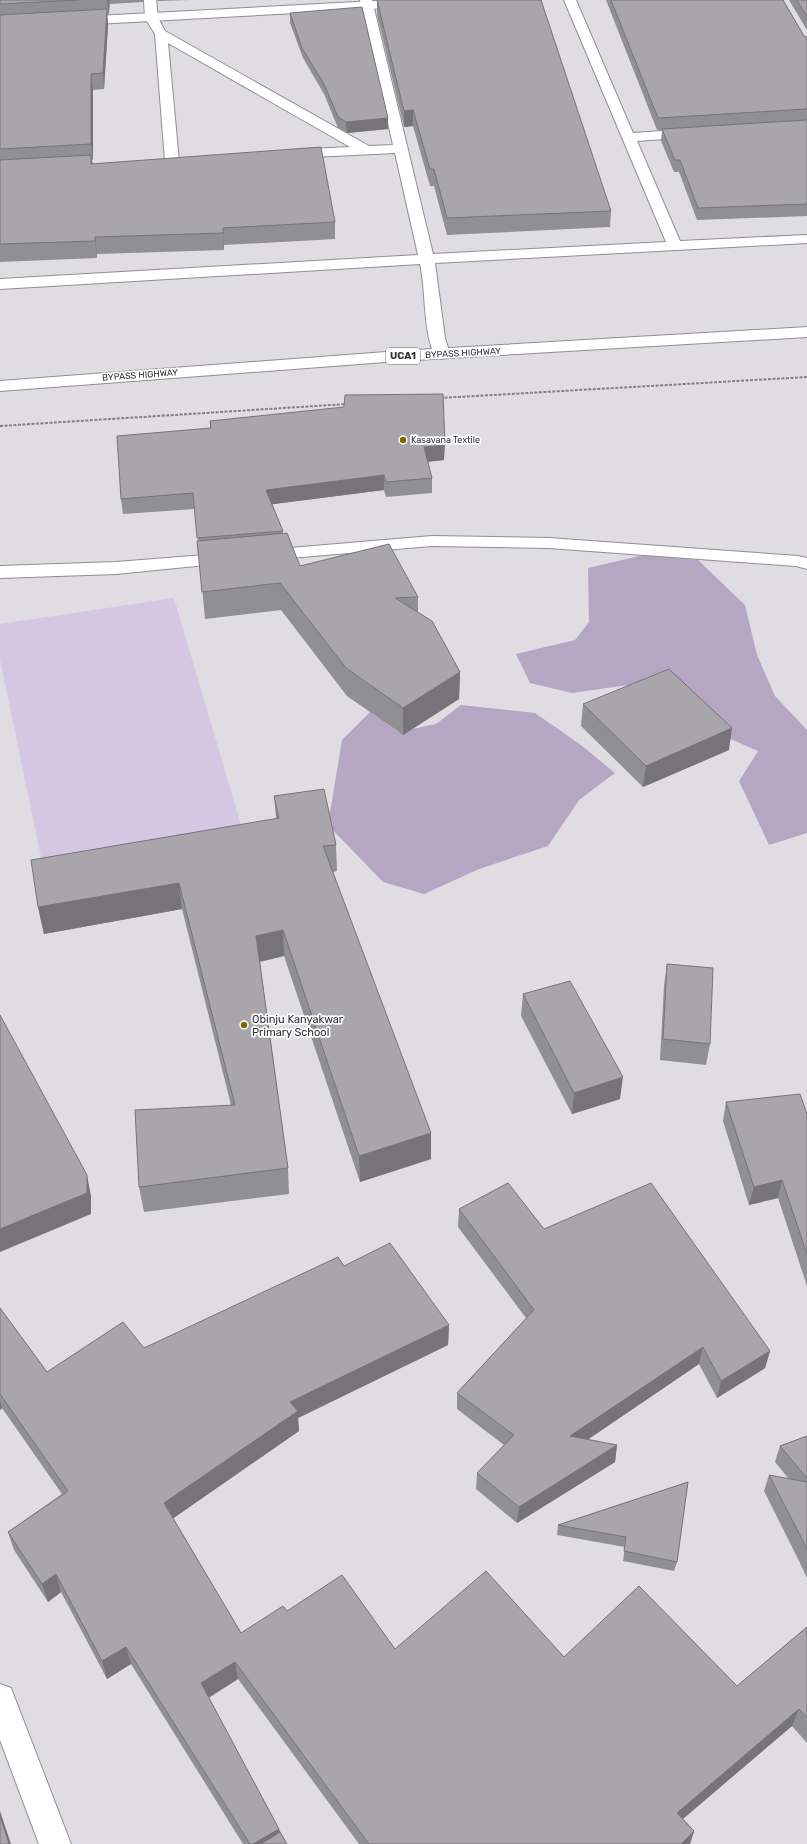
<svg xmlns="http://www.w3.org/2000/svg" width="807" height="1844" font-family="Rubik,sans-serif">
<rect width="100%" height="100%" fill="#dfdde2"/>
<!-- green -->
<path fill="#d5c7e4" d="M174 598 244 835 45 876 0 660V624Z"/>
<!-- forest -->
<path fill="#b5a6c4" d="M644 555 698 560 745 605 757 655 775 696 807 730V833L769 845 739 781 758 751 696 724 642 683 572 693 530 683 516 654 575 640 589 622 588 568Z
M461 705 535 713 581 745 615 773 579 800 548 846 479 869 424 894 383 882 328 825 342 740 370 712 398 732 436 724Z"/>
<g fill="none" stroke-linecap="round" stroke-linejoin="round">
<defs>
<path id="street" d="M144 0H156L158 18 165 31 369 146 393 145 360 0H372L433 254 666 242 564 0H576L633 133 691 129 696 130 698 133 696 136 691 137 637 141 680 241 807 235V243L435 263 445 338 450 354 448 357 442 359 436 357C423 337 426 289 420 264L0 289V279L418 255 395 153 292 158 287 157 285 154 287 151 292 150 350 147 168 43 179 161 177 164H167L165 161 155 34 145 18Z
M432 536 549 538 798 556 807 558V569L796 566 549 548 432 546 266 560 260 559 257 555 260 551 266 550Z
M230 553 236 554 239 558 236 562 116 574 0 578V566L116 562Z
M0 1684 11 1688 71 1844H39L0 1740Z"/>
<path id="secondary" d="M394 0H409L412 3 406 7 77 25 73 24 71 21 73 18 77 17Z"/>
<path id="primary" d="M807 327V337L399 361 0 391V381L399 351Z"/>
</defs>
<!-- street casing -->
<use href="#street" stroke="#908e92" stroke-width="2"/>
<!-- secondary casing -->
<use href="#secondary" stroke="#908e92" stroke-width="2"/>
<!-- primary casing -->
<use href="#primary" stroke="#908e92" stroke-width="2"/>
<!-- path -->
<path stroke="#807f82" stroke-width="2" stroke-dasharray="3 1.5" stroke-linecap="butt" d="M440 398 807 377
M0 426 347 404"/>
<!-- street -->
<use href="#street" fill="#fff" fill-rule="evenodd"/>
<!-- secondary -->
<use href="#secondary" fill="#fff" fill-rule="evenodd"/>
<!-- primary -->
<use href="#primary" fill="#fff" fill-rule="evenodd"/>
</g>
<!-- wall -->
<path fill="#908f93" d="M0 0H143V2L110 4 109 14H107L108 25 104 89 93 90V160H92L93 164 335 222V239L224 245V250L97 254V258L0 262Z
M157 0H190L158 1Z
M377 0 611 211 610 227 447 235 434 186H430L413 126 404 127 377 15Z
M606 0H783L804 36 807 37V216L697 220 679 172H674L661 141 662 130H657Z
M789 0H807V30Z
M290 13 388 118V129L347 133 338 128 324 94 303 58 290 23Z
M210 421 444 460 428 462 432 478V493L386 497 384 490 272 504 283 531V534L300 566 418 597V613L460 672 459 699 403 735 347 696 281 610 205 619 195 509 123 514 121 499 210 428Z
M583 704 729 750 643 787 581 726Z
M274 796 336 845 337 871 333 872 431 1159 360 1182 284 956 260 962 288 1168 289 1194 144 1212 139 1187 231 1105 182 909 44 934 38 907 276 818Z
M667 964 710 1044 706 1065 660 1060 664 986Z
M523 994 620 1099 572 1114 521 1016Z
M726 1102 807 1114V1286L778 1198 749 1205 723 1121Z
M459 1209 544 1229 770 1351 765 1368 717 1398 699 1364 587 1440 617 1445 615 1462 517 1523 476 1489 477 1473 504 1445 457 1409V1393L526 1318 458 1227Z
M344 1266 449 1325 448 1345 298 1418 299 1431 173 1518 241 1633 287 1611 395 1649 564 1657 737 1686 807 1627V1743L792 1726 683 1819 694 1831 690 1844H359L238 1679 209 1698 287 1844H243L131 1664 107 1679 61 1592 48 1602 14 1550 8 1532 62 1494 2 1408 0 1410V1308L47 1372 144 1348Z
M807 1436V1578L799 1561 764 1491 769 1475 789 1479 775 1462 780 1446Z
M688 1482 677 1562 674 1571 623 1561 625 1547 557 1535 558 1525Z"/>
<!-- shaded-wall -->
<path fill="#767478" d="M107 0H109V14Z
M107 9 108 25 104 89 103 73Z
M91 74 93 90V160L91 144Z
M413 110V126L404 127V111Z
M388 118V129L347 133 346 122Z
M223 228 224 245V250L223 233Z
M95 237 97 254V258L95 241Z
M445 445 444 460 424 462V447Z
M384 475V490L267 505 266 490Z
M460 672 459 699 403 735V708Z
M732 728 729 750 643 787 646 766Z
M179 883 182 909 44 934 38 907Z
M283 930 284 956 258 962 256 936Z
M623 1077 620 1099 572 1114 574 1093Z
M431 1133V1159L360 1182 359 1156Z
M87 1175 91 1196V1214L0 1252V1229Z
M782 1180 778 1198 749 1205 754 1187Z
M449 1325 448 1345 298 1418 299 1431 168 1522 164 1503 290 1402Z
M703 1347 699 1364 568 1453 570 1436Z
M770 1351 765 1368 717 1398 721 1381Z
M0 1400 2 1408 0 1410Z
M617 1445 615 1462 517 1523 519 1507Z
M56 1574 61 1592 48 1602 42 1584Z
M126 1647 131 1664 107 1679 102 1661Z
M235 1662 238 1679 204 1700 201 1683Z
M799 1709 792 1726 672 1828 677 1813Z
M0 1811 11 1844H9L0 1816Z
M279 1829 281 1844H253Z
M694 1831 690 1844H681Z"/>
<!-- building -->
<path fill="#a8a6ab" stroke="#767478" d="M0 0H79L0 4Z
M377 0H541L611 211 447 218 434 169H430L413 110 404 111Z
M611 0H783L804 36 807 37V109L658 118Z
M797 0H807V17Z
M362 7 388 118 346 122 338 117 324 84 302 48 290 13Z
M107 9 103 73 91 74V144L0 149V15Z
M807 120V204L698 208 680 160H675L662 129Z
M321 147 335 222 223 228V233L95 237V241L0 244V160L91 155V164Z
M443 394 445 445 424 447 432 478 386 482 384 475 266 490 283 531 197 538 193 493 121 499 117 436 211 428 210 421 344 407 345 395Z
M287 533 300 566 389 544 418 597 395 598 432 621 460 672 403 708 346 668 280 583 202 592 197 541Z
M669 669 732 728 646 766 583 704Z
M324 789 336 845 323 846 431 1133 359 1156 283 930 256 936 288 1168 139 1187 135 1110 235 1105 179 883 38 907 31 860 279 818 274 796Z
M667 964 713 968 710 1044 663 1039Z
M570 981 623 1077 574 1093 523 994Z
M0 1015 87 1175V1193L0 1229Z
M800 1094 807 1114V1254L782 1180 754 1187 726 1102Z
M508 1183 544 1229 651 1183 770 1351 721 1381 703 1347 570 1436 617 1445 519 1507 477 1473 514 1435 457 1393 534 1310 459 1209Z
M390 1243 449 1325 290 1402 298 1411 164 1503 241 1633 283 1606 287 1611 342 1575 395 1649 486 1571 564 1657 639 1586 737 1686 807 1627V1718L799 1709 677 1813 694 1831 681 1844H369L235 1662 201 1683 279 1829 253 1844H250L126 1647 102 1661 56 1574 42 1584 8 1532 68 1491 0 1394V1308L47 1372 123 1322 144 1348 338 1257 344 1266Z
M807 1436V1478L780 1446Z
M769 1475 807 1482V1550L805 1545Z
M688 1482 677 1562 624 1551 626 1537 558 1525Z
M0 1816 9 1844H0Z
M280 1832 287 1844H261Z"/>
<!-- markers -->
<g fill="#7e6b04" stroke="#fff" stroke-width="1.5">
<circle cx="403" cy="440" r="4"/>
<circle cx="244" cy="1025" r="4"/>
</g>
<g text-anchor="middle" dominant-baseline="central" stroke-width="3.5" stroke-linejoin="round" paint-order="stroke">
<!-- far-street labels -->
<g font-size="9" fill="#323133" stroke="#fff">
<text transform="translate(463 353) rotate(-3)">BYPASS HIGHWAY</text>
<text transform="translate(140 375) rotate(-4)">BYPASS HIGHWAY</text>
</g>
<!-- far-poi labels -->
<g font-size="9" fill="#323133" stroke="#fff" text-anchor="start">
<text x="411" y="440">Kasavana Textile</text>
</g>
<!-- shield labels -->
<rect fill="#fff" stroke="#706f70" stroke-width="1" x="386" y="348" width="34" height="16" rx="3"/>
<g font-size="10" font-weight="bold" fill="#323133">
<text x="403" y="356">UCA1</text>
</g>
<!-- poi labels -->
<g font-size="11" fill="#323133" stroke="#fff" text-anchor="start">
<text x="252" y="1019">Obinju Kanyakwar<tspan x="252" dy="13">Primary School</tspan></text>
</g>
</g>
</svg>
